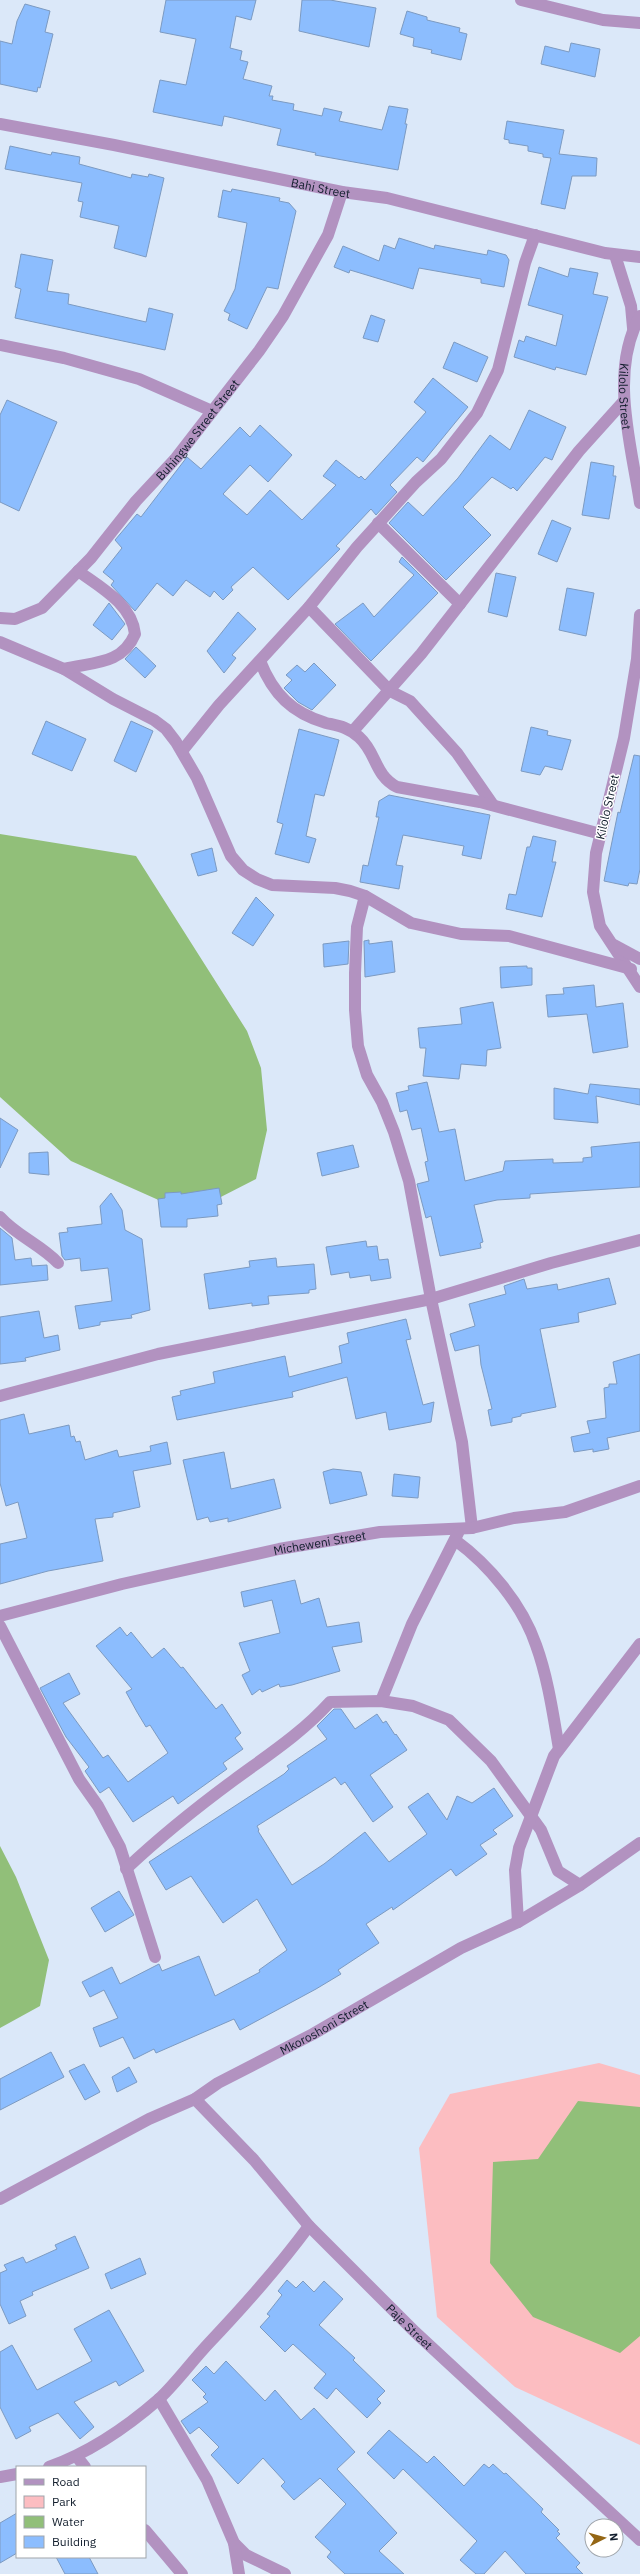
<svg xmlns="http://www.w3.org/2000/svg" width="640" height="2574" font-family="'IBM Plex Sans',sans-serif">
<rect width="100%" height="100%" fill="#dbe8f9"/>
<!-- green -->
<path fill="#fcbdc1" d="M599 2063 640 2075V2445L515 2387 437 2317 419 2148 450 2094Z"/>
<!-- water -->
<path fill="#91bf79" d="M0 834 136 856 247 1031 261 1068 267 1130 256 1179 213 1201 172 1206 71 1161 0 1097Z
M0 1846 16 1877 49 1960 40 2006 0 2028Z
M578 2101 640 2107V2336L620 2353 533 2317 490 2263 493 2162 538 2159Z"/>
<!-- building -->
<path fill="#8cbdfe" stroke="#7c9ac1" d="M166 0H256L251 20 236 16 230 48 242 51 240 60 248 62 243 79 272 86 269 96H273L272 100 294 104 293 110 322 116 324 108 342 112 339 121 382 130 389 106 408 109 405 124H407L398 170 315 155 316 153 277 145 281 129 224 116 222 126 153 112 160 80 186 85 196 39 160 32Z
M302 0H330L376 8 369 47 299 31Z
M25 4 50 11 45 32 53 34 40 88 38 87 37 92 0 84V41L12 44 17 21Z
M407 11 427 17V20L460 28 459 32 467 34 461 60 431 53 432 50 413 46 414 38 400 34Z
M571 43 600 49 595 77 541 64 545 46 569 52Z
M507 121 564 130 559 154 597 158 596 176H572L565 209 541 204 551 158 543 157V154L528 151V146L509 143V140L504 139Z
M10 146 51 155 52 152 80 157 79 164 131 178 132 174 148 177 149 174 164 178 146 257 114 248 119 226 80 217 83 202 78 201 82 183 5 169Z
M232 189 280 198 279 201 289 203 296 211 278 289 267 287 247 329 228 320 230 314 224 311 235 289 247 223 218 217 223 190 231 192Z
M399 238 434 249 435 245 487 255 488 250 506 255 509 260 504 287 481 283V279L419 268 413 289 350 270 349 273 334 267 343 246 379 261 384 245 395 249Z
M21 254 53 260 47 291 69 294 68 304 146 322 149 308 173 314 165 350 15 318 21 289 15 287Z
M539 267 568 277 570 268 598 273 593 294 608 297 586 375 556 367 555 370 514 357 519 340 524 342 526 336 556 346 563 315 528 305Z
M371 315 385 320 378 342 363 338Z
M454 342 488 357 477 382 443 368Z
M433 378 468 407 423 462 417 457 390 485 397 492 376 515 371 509 336 546 340 549 288 600 253 567 231 587 233 590 223 600 214 591 210 597 186 580 173 596 157 583 135 611 111 585 114 581 103 572 122 548 115 540 137 514 141 517 187 457 201 469 240 427 250 437 260 425 292 455 268 482 250 465 223 494 247 515 270 490 302 520 336 485 323 476 336 460 359 478 361 476 365 480 395 447 426 412 414 402Z
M7 400 57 422 19 511 0 502V415Z
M529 410 566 427 552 460 545 457 517 491 513 487 511 489 492 477 463 507 491 535 446 580 389 523 408 502 423 516 458 478 490 435 510 450Z
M591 462 614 466 613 476H616L609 519 582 515Z
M552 520 571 528 557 562 538 554Z
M402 557 438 593 371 661 335 624 363 603 374 617 414 575 399 562Z
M496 573 516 577 507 617 488 612Z
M567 588 594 593 586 636 559 630Z
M109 603 125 624 112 640 93 625Z
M238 612 256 629 232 655 236 658 224 673 207 651Z
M136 647 156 666 145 678 125 659Z
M314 663 336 685 312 710 298 702 284 688 292 680 286 675 297 665 305 672Z
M46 721 86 739 72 771 32 754Z
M131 721 153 731 136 772 114 761Z
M531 727 548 731 547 735 571 740 562 770 545 766 540 775 521 771Z
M299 729 339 740 324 796 315 794 306 836 316 839 309 863 275 854 283 824 277 822Z
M634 755 640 756V869L637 884 629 883 628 886 604 881 618 812 620 813Z
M389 795 490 815 481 859 462 855 464 846 403 835 396 865 403 866 399 889 360 882 363 865 368 866 379 817H376L379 801Z
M533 836 556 841 552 862H556L542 917 506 909 509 894 516 895 527 847H530Z
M212 848 217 871 198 876 191 854Z
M256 897 274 915 253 946 232 933Z
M369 940V944L392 941 395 972 365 977 364 941Z
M349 941 348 964 324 967 323 944Z
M527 966V968H532V985L501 988 500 967Z
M594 985 596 1007 623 1003 628 1047 593 1053 587 1014 548 1017 546 995 564 994 563 988Z
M493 1002 501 1048 487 1050 486 1066 461 1064 459 1079 423 1076 426 1048H420L418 1028 462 1024 460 1008Z
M427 1082 439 1132 455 1129 465 1181 503 1171 505 1161 553 1159V1163L583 1162V1158L592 1157 591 1147 640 1142V1187L530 1194V1198L497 1200 474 1205 483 1242 480 1243 481 1248 440 1256 431 1216 426 1218 417 1184 429 1181 425 1162 428 1161 421 1128 412 1130 407 1110 400 1112 396 1093 409 1090 408 1086Z
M590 1084 640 1089V1105L596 1096 598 1123 554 1119V1088L588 1094Z
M0 1118 18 1130 0 1168Z
M353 1145 359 1167 322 1176 317 1153Z
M48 1152 49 1175 29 1173V1153Z
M219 1188 222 1204 217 1205 218 1216 187 1219V1227H161L158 1199 165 1198V1193L181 1192V1194Z
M111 1193 122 1210 125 1230 142 1239 150 1310 131 1315 132 1318 100 1322V1325L79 1329 75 1306 112 1301 108 1268 81 1271 80 1258 65 1260 62 1256 59 1233 68 1232 67 1228 102 1224 100 1206Z
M0 1228 12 1238 15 1260 31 1258 32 1266 47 1265 48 1280 0 1285Z
M366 1241 367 1247 377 1246 379 1260 388 1259 391 1278 371 1281 370 1275 350 1278 349 1272 331 1275 326 1247Z
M276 1258 277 1267 314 1264 316 1289 309 1290V1293L268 1296 269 1304 252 1306V1303L209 1309 204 1274 250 1267 249 1261Z
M609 1278 616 1304 578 1313 579 1322 540 1329 556 1407 521 1414V1416L512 1418V1422L491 1426 488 1410 492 1409 481 1365 479 1345 455 1351 450 1334 475 1326 469 1304 506 1294 504 1286 524 1279 527 1289 557 1284 558 1290Z
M39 1311 44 1338 58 1335 60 1350 25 1358 26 1361 0 1364V1317Z
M406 1319 411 1339 406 1340 423 1405 434 1402 431 1422 389 1430 386 1412 356 1419 347 1377 292 1392 293 1397 177 1420 172 1397 181 1395 180 1391 215 1383 213 1372 285 1356 289 1377 342 1363 339 1346 349 1343 347 1333Z
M640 1354V1431L607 1438 609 1449 593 1452V1449L574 1452 571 1437 590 1433 587 1421 606 1418 604 1388 609 1387V1384H617L613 1362Z
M24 1414 29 1434 69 1425 71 1437 74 1436 76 1442 80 1441 85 1460 117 1450 119 1457 151 1451 150 1446 167 1442 171 1464 133 1471 140 1507 113 1513V1517L95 1519 103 1561 48 1571 0 1584V1544L27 1538 18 1502 6 1506 0 1483V1420Z
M224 1452 231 1489 274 1479 281 1508 228 1522V1518L210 1522 208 1517 197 1520 183 1460Z
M333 1469 361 1472 367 1495 330 1504 323 1472Z
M394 1474 420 1477 418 1498 392 1496Z
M295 1580 301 1604 319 1598 327 1627 359 1622 362 1642 332 1647 340 1671 292 1685 280 1687 279 1684 262 1692 260 1689 252 1695 242 1675 250 1671 239 1643 280 1633 272 1600 244 1607 241 1592Z
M120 1627 127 1636 131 1632 152 1658 164 1648 181 1668 183 1667 216 1709 222 1704 241 1733 235 1738 243 1749 223 1763 227 1769 178 1804 173 1796 133 1822 109 1787 100 1793 85 1771 89 1767 66 1737 40 1688 69 1673 80 1694 63 1703 103 1758 108 1755 128 1782 168 1753 150 1725 146 1727 137 1712 126 1692 132 1689 96 1646Z
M334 1709H341L355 1729 377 1714 383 1723 386 1721 395 1735 396 1734 407 1750 370 1775 393 1807 373 1822 345 1782 341 1785 335 1777 257 1826 259 1830 258 1831 292 1885 324 1864 365 1832 389 1862 427 1834 408 1807 428 1793 447 1820 457 1796 472 1803 494 1788 513 1816 493 1830 497 1834 480 1845 487 1854 456 1876 451 1869 393 1910 392 1907 366 1924 379 1943 338 1970 341 1974 316 1989 240 2030 234 2019 156 2053 154 2049 134 2059 123 2037 100 2047 93 2028 118 2018 104 1990 90 1997 82 1982 112 1967 120 1984 159 1964 162 1971 199 1956 215 1996 260 1972 259 1970 287 1950 257 1899 223 1923 191 1876 166 1890 149 1862 284 1774 289 1769 287 1766 327 1739 317 1726Z
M119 1891 134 1915 105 1932 91 1908Z
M51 2052 64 2077 0 2110V2079Z
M84 2064 100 2092 85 2100 69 2071Z
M129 2067 137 2082 117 2092 112 2077Z
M75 2236 89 2268 32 2292 33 2295 20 2301 26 2316 9 2324 0 2304V2273L7 2270 4 2265 23 2257 26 2263 57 2249 55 2245Z
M140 2258 146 2274 111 2289 105 2274Z
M287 2280 296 2288 303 2281 314 2292 324 2281 343 2299 319 2325 355 2358 353 2360 385 2391 377 2399 381 2403 367 2418 336 2388 327 2399 314 2388 326 2374 293 2344 285 2352 260 2327 270 2316 267 2314 282 2295 278 2291Z
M109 2310 144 2371 119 2386 116 2381 74 2402 94 2427 80 2439 58 2413 29 2427 31 2431 16 2439 0 2407V2352L12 2345 37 2390 92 2361 74 2329Z
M226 2361 265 2401 275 2390 301 2420 314 2408 355 2452 337 2469 397 2533 379 2551 404 2574H345L327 2557 331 2552 315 2537 346 2504 320 2478 294 2500 281 2486 285 2482 263 2458 238 2484 211 2455 219 2447 199 2427 190 2434 181 2421 208 2402 203 2397 206 2394 192 2380 206 2366 214 2374Z
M389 2430 427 2463 434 2456 464 2486 484 2464 489 2468 493 2464 504 2474 506 2473 543 2509 541 2512 559 2530 557 2531 560 2534 556 2538 580 2563 576 2567 583 2574H526L505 2551 484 2574H476L460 2560 477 2541 403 2469 394 2479 367 2453Z
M17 2513V2553L0 2563V2523Z
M56 2557H89L98 2574H65Z"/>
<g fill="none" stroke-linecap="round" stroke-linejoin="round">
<!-- minor -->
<g stroke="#b292c0" stroke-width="12">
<path d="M521 0 603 20 640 23"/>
<path id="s1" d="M0 124 114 145 342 192 387 198 605 253 640 257"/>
<path d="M615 255 631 306 633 328"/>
<path id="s2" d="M640 316C609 372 631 443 640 503"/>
<path d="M0 345 64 358 139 379 212 411"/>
<path d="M378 523 460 604"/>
<path d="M309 607 390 691 410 701 457 753 493 805"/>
<path d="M640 615 637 659 624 738 596 853 593 892 600 926 640 987"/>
<path id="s3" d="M0 618 15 619 42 608 91 558 136 501 176 458 259 351 283 316 328 235 342 192"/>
<path d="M0 642 64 669 113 699 154 720 166 729 176 742 197 778 231 856 243 870 257 879 272 885 335 888 350 891 365 896 411 923 461 934 509 936 631 969"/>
<path d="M260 661C273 694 292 713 326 723 339 726 348 727 359 737 377 753 374 775 397 787L480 802 601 834"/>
<path d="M64 669C93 662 122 665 135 634 132 604 100 587 78 571"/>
<path d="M353 731 421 654 579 451 624 401"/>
<path d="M182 751 219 705 309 607 357 547 416 482 441 459 477 413 498 370 525 263 535 235"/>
<path d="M365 896 357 927 355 973V1010L358 1046 367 1075 382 1102 394 1132 409 1181 431 1299 462 1442 472 1528"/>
<path d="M614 945 640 959"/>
<path d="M0 1217C17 1236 41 1245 58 1263"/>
<path d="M0 1396 158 1354 431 1299 551 1263 640 1240"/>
<path d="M455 1540C489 1565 522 1604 536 1645 548 1678 553 1714 559 1749"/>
<path id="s4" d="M0 1616 122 1584 279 1549 380 1532 472 1528 514 1518 565 1512 640 1486"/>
<path d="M0 1626 79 1779 98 1806 120 1847 155 1957"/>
<path d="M381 1701 412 1624 458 1533"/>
<path d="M126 1869C160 1837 196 1808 234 1780 268 1755 302 1733 330 1702L381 1701 413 1706 449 1720 491 1761 541 1830 558 1871 580 1885"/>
<path d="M518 1922 515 1870 519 1848 554 1756 640 1644"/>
<path id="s5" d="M195 2099 254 2160 309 2226 415 2332 640 2540"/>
<path id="s6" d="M0 2199 149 2119 195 2099 218 2083 313 2034 461 1948 518 1922 580 1885 640 1843"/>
<path d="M159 2399 207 2480 234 2543 246 2555 285 2574"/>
<path d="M77 2457 85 2467"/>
<path d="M49 2467C88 2453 127 2427 159 2399 177 2382 192 2361 209 2343 245 2305 278 2268 309 2226"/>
<path d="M0 2477 17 2474"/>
<path d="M145 2530 182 2574"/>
<path d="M234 2543 239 2574"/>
</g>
</g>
<g text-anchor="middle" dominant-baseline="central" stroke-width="3" stroke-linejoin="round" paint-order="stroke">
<!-- street labels -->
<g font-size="12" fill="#121e2d" stroke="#fff">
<text stroke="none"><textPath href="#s1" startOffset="327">Bahi Street</textPath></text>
<text stroke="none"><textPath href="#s2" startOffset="83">Kilolo Street</textPath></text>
<text stroke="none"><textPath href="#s3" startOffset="281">Buhingwe Street Street</textPath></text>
<text transform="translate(607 807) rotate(-77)">Kilolo Street</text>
<text stroke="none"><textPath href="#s4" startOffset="328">Micheweni Street</textPath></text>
<text stroke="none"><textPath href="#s6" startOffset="367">Mkoroshoni Street</textPath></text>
<text stroke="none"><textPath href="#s5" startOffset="313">Paje Street</textPath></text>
</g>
</g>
<!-- legend -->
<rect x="16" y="2466" width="130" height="92" fill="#ffffff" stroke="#a0a5ab"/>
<rect x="24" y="2479" width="20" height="6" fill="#b292c0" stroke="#a0a5ab"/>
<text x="52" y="2486" font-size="12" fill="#121e2d">Road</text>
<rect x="24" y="2496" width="20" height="12" fill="#fcbdc1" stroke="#a0a5ab"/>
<text x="52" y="2506" font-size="12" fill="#121e2d">Park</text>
<rect x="24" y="2516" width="20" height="12" fill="#91bf79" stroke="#a0a5ab"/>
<text x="52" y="2526" font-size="12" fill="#121e2d">Water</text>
<rect x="24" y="2536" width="20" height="12" fill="#8cbdfe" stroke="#a0a5ab"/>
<text x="52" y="2546" font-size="12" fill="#121e2d">Building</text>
<!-- north arrow -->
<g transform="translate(604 2538) rotate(84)"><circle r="19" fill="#ffffff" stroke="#a0a5ab"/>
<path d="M0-3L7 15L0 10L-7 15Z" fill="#946614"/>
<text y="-6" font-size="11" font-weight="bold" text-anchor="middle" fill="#121e2d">N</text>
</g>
</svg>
